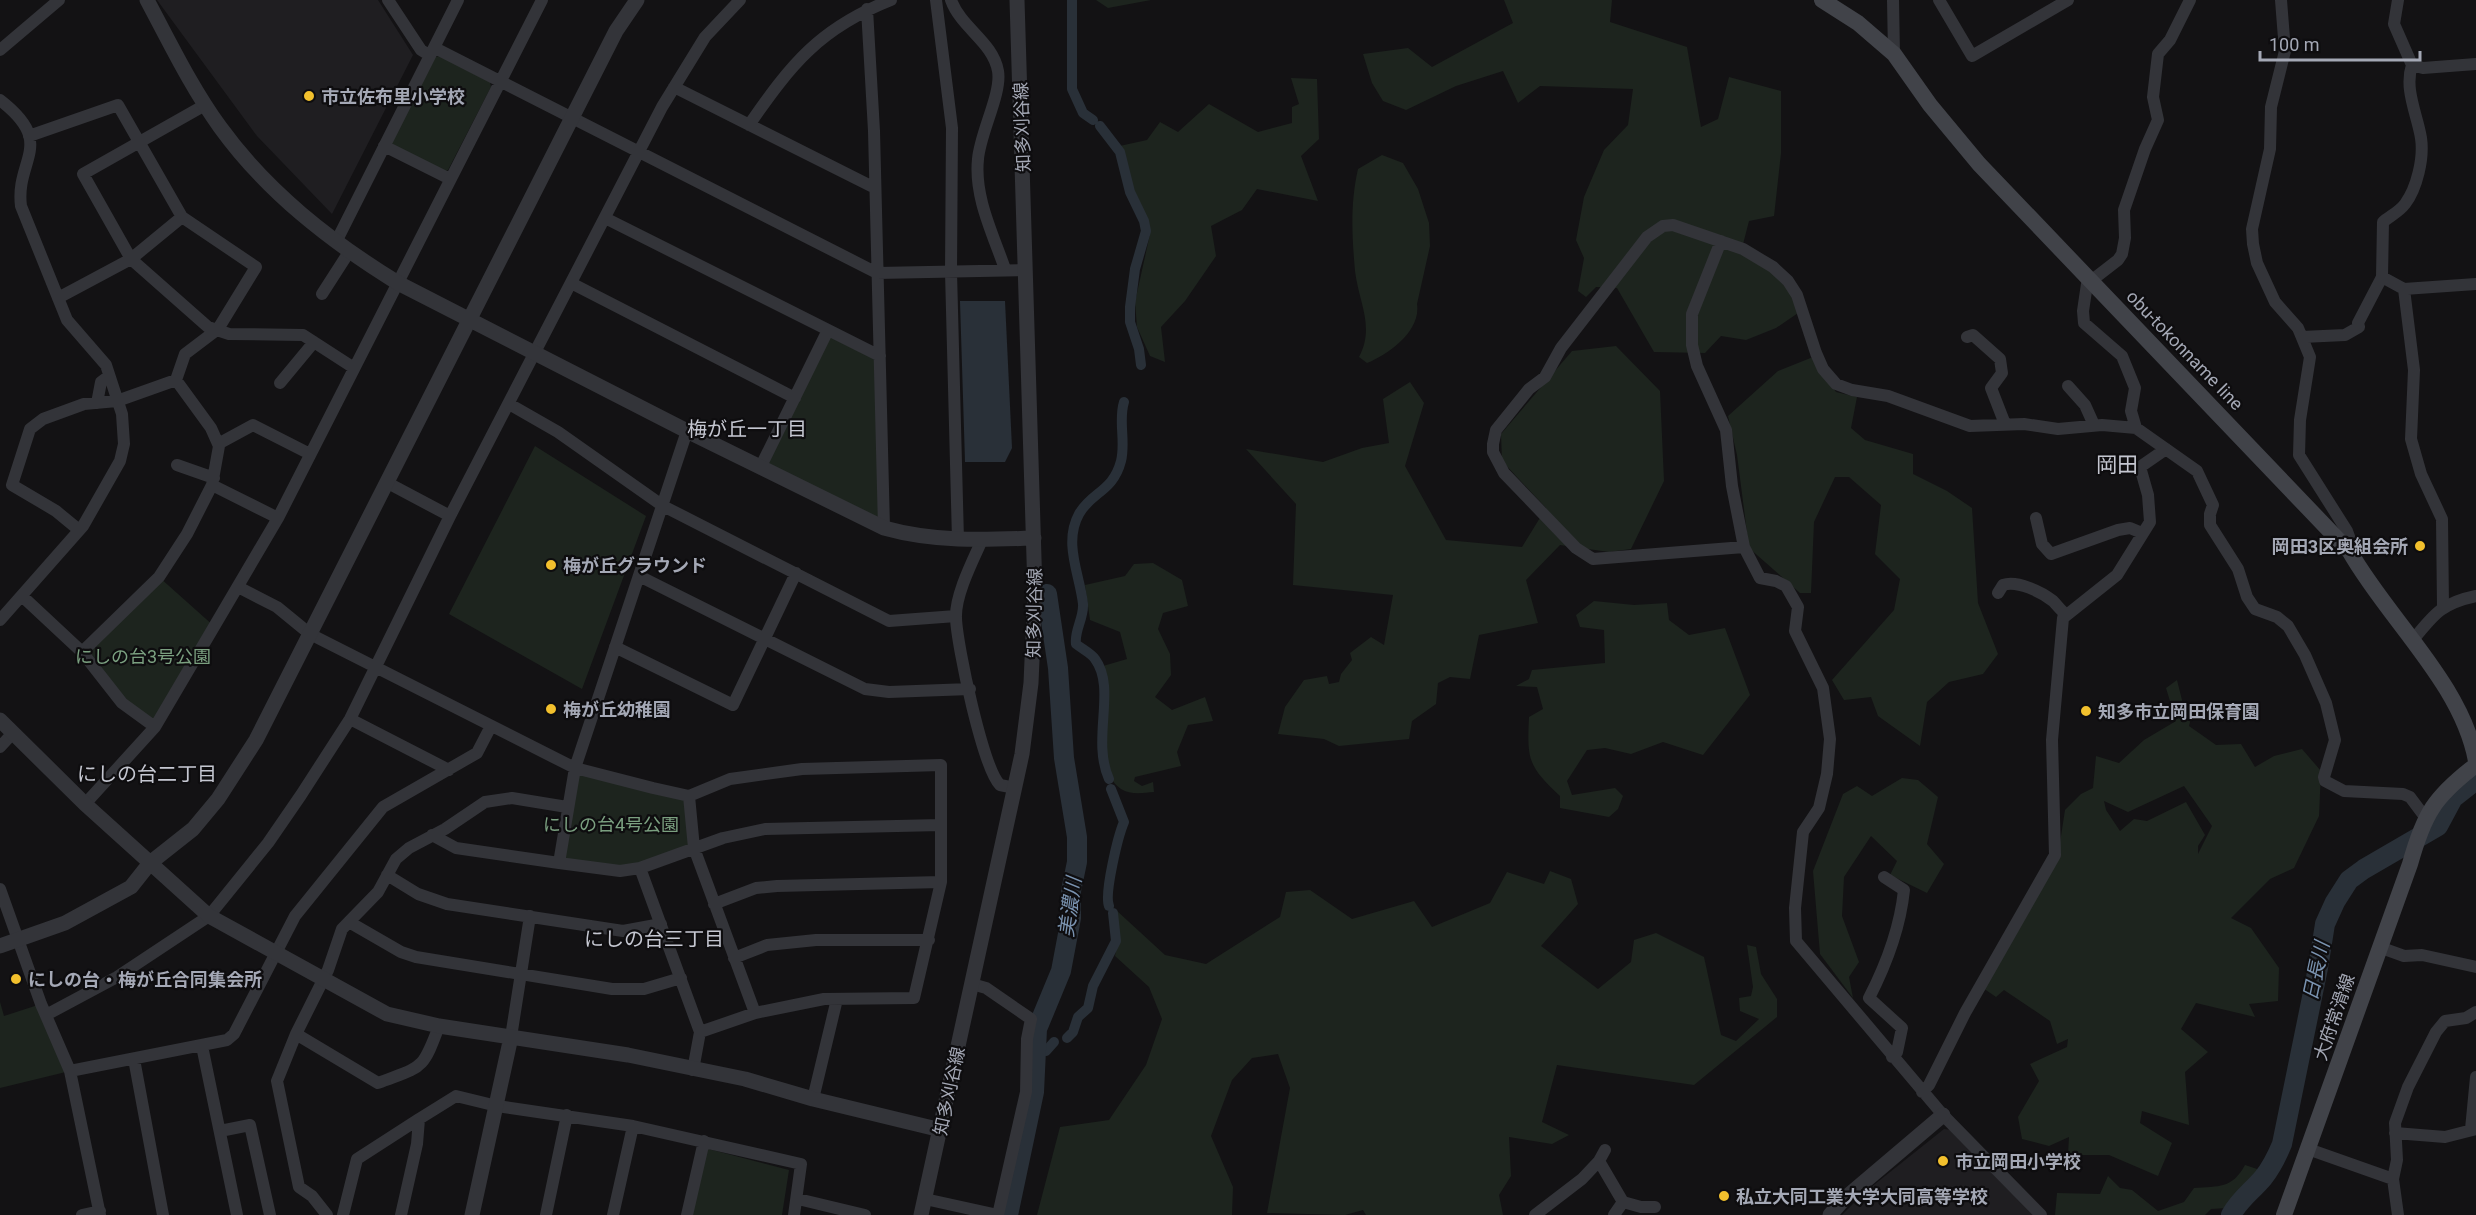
<svg xmlns="http://www.w3.org/2000/svg" width="2476" height="1215" font-family="Roboto,'Noto Sans JP',sans-serif">
<rect width="100%" height="100%" fill="#131214"/>
<!-- built -->
<path fill="#1f1e21" d="M157 0H378L413 55 332 214 257 136Z
M1944 1129 1952 1130 2033 1215H1842L1865 1192Z"/>
<!-- green -->
<path fill="#1d241e" fill-rule="evenodd" d="M1096 0H1151L1108 8Z
M1504 0H1612L1610 22 1687 47 1701 127 1718 119 1729 77 1781 91V153L1774 216 1749 221 1741 252C1769 264 1787 285 1801 311L1776 328 1746 340 1721 336 1705 353 1654 352 1617 288 1596 287 1586 297 1578 291 1584 258 1576 240 1584 197 1604 150 1628 125 1633 89 1540 86 1518 103 1503 71 1456 86 1406 110 1383 101 1372 83 1363 54 1408 48 1432 67 1513 23Z
M440 56 490 82 491 87 448 170 444 172 393 147 391 142 435 57Z
M1291 78 1317 79 1319 139 1301 156 1318 201 1257 189 1242 210 1211 226 1216 256 1185 301 1161 327 1165 362 1150 356 1137 327 1135 302 1150 234 1115 147 1147 140 1160 122 1178 132 1209 104 1258 132 1292 123V107L1299 104Z
M1382 155 1403 163 1418 189 1429 223 1430 246 1417 304C1421 331 1389 354 1367 363L1359 357C1375 327 1359 303 1355 271 1352 236 1350 204 1358 169Z
M828 330 880 356 884 528 761 466Z
M1616 346 1660 391 1664 481 1631 549 1609 552 1560 545 1526 580 1538 623 1479 635 1470 679 1450 677 1438 683 1436 704 1412 721 1409 739 1339 746 1324 739 1278 734 1285 707 1304 680 1327 676 1329 684 1339 682 1341 674 1352 660 1350 653 1371 637 1384 645 1393 595 1293 585 1296 504 1246 449 1323 462 1362 448 1389 443 1383 399 1410 382 1424 403 1405 466 1446 540 1522 547 1546 508 1502 461 1501 434 1572 351Z
M1813 357 1836 392 1857 397 1851 428 1865 440 1913 454V474L1947 491 1972 508 1978 603 1998 654 1983 674 1949 682 1927 702 1920 746 1878 716 1871 697 1844 700 1832 680 1894 610 1900 579 1875 554 1881 505 1849 477H1835L1814 522 1811 593H1800L1749 548 1737 455 1728 416 1778 371Z
M535 446 646 516 582 689 449 614Z
M1153 563 1182 580 1188 606 1163 613 1158 629 1170 654 1171 675 1155 697 1172 710 1205 697 1213 721 1188 725 1177 752 1181 766 1135 777 1134 781 1142 786 1153 782 1154 792C1143 793 1130 795 1121 789 1093 770 1109 711 1108 684 1107 679 1105 672 1103 666L1127 659 1120 632 1090 620 1085 585 1125 576 1134 564Z
M159 577 215 627 155 727 122 703 82 652Z
M1594 601 1634 605 1667 603 1669 620 1689 635 1725 628 1750 695 1703 755 1663 742 1631 754 1605 748 1587 750 1567 781 1572 795 1615 788 1623 796 1618 809 1609 817 1560 808V796C1528 766 1527 760 1529 717L1543 709 1537 687 1516 686 1529 679 1532 670 1605 663 1604 630 1580 627 1576 615Z
M2177 680 2185 712 2192 715 2189 726 2216 745 2241 744 2255 767 2274 756 2302 749 2321 771 2319 816 2294 868 2270 879 2231 918 2251 928 2279 968 2278 1001 2249 1004 2255 1017 2196 1003 2181 1029 2208 1052 2185 1072 2189 1125 2142 1111 2140 1123 2172 1143 2158 1176 2109 1155H2068L2069 1137 2049 1146 2022 1139 2018 1117 2039 1081 2030 1064 2067 1047 2068 1039 2057 1044 2050 1021 2004 990 1996 997 1983 988 2057 862 2065 810 2081 794 2093 788 2096 756 2119 763 2144 740 2176 721 2166 688ZM2184 786 2212 826 2198 854V846L2205 835 2186 802 2147 821 2134 819 2120 831 2106 810 2104 801 2128 812Z
M575 768 689 796 694 848 640 868 559 863Z
M1902 778 1918 780 1938 797 1927 844 1944 864 1927 893 1890 875 1897 861 1871 836 1844 877 1842 916 1859 962 1849 977 1853 998 1820 954 1813 871 1843 794 1857 786 1872 796Z
M1550 871 1571 879 1578 904 1541 946 1598 989 1631 962 1634 940 1656 933 1704 957 1721 1035 1736 1041 1759 1019 1740 1011 1739 998 1751 996 1753 987 1747 945 1756 947 1761 974 1777 999V1017L1694 1085 1557 1065 1542 1122 1569 1135 1552 1144 1509 1137 1511 1176 1499 1195 1503 1215H1366L1363 1210 1345 1215 1267 1213 1290 1088 1278 1054 1252 1058 1232 1080 1211 1136 1233 1187 1232 1215H1037L1060 1127 1109 1120 1146 1065 1162 1019 1149 987 1115 956 1119 934 1116 910 1165 955 1206 964 1280 917 1286 892 1310 890 1352 919 1414 901 1432 927 1490 903 1507 872 1544 884Z
M0 1002 4 1016 41 1004 70 1071 0 1088Z
M701 1147 789 1170 782 1215H689Z
M2245 1165 2257 1169 2260 1178 2249 1188 2240 1189 2227 1208 2211 1209 2205 1215H2055L2057 1193 2100 1194 2108 1176 2120 1188 2132 1190 2158 1211 2184 1202 2194 1188C2219 1186 2232 1189 2245 1165Z"/>
<!-- water -->
<path fill="#293038" d="M960 301H1005L1012 448 1005 462H965Z"/>
<g fill="none" stroke-linecap="round" stroke-linejoin="round">
<!-- canal -->
<path stroke="#293038" stroke-width="10" d="M1072 0V89L1083 113 1093 120
M1100 126 1120 152 1130 192 1144 221 1146 231 1135 269 1130 307V322L1139 349 1141 365
M1109 779C1091 739 1117 689 1095 659 1091 653 1082 649 1076 644 1074 631 1084 618 1083 604 1080 575 1063 543 1079 514 1091 492 1113 492 1121 461 1126 441 1118 421 1124 402
M1109 906C1104 894 1118 836 1124 822L1111 789
M1067 1038 1073 1032 1078 1017 1088 1008 1093 986 1116 941 1113 913
M1046 1051 1054 1042"/>
<!-- river -->
<path stroke="#293038" stroke-width="20" d="M1008 1215 1034 1092 1037 1029 1061 971 1071 918V891L1077 862V837L1064 758 1058 668 1047 594
M2231 1215C2239 1200 2252 1191 2263 1178 2271 1168 2277 1156 2282 1144L2318 968 2325 924 2335 902 2349 880 2364 869 2438 826 2453 798 2476 780"/>
<!-- minor -->
<path stroke="#333439" stroke-width="12" d="M388 0 421 50 429 55
M936 0 952 128 951 272 958 540
M951 0C961 28 993 42 998 71 1002 93 980 133 978 159 974 197 993 234 1005 269
M1893 0 1894 54
M1939 0 1972 56 2068 0
M2281 0 2285 51 2271 107 2270 149 2252 229 2253 244 2257 263 2275 302 2298 328 2310 357 2300 420 2299 455 2347 531 2351 542 2350 552
M867 9 874 131 884 528
M435 48 877 273 1026 270
M0 50 59 0
M2412 65 2423 68 2476 64
M674 87 875 188
M0 100C57 144 15 159 21 206L67 320 106 365 122 414 124 444 120 461 83 526 0 620
M205 105 83 174 131 259 208 327 229 334 303 335 354 368
M749 125C791 64 820 28 891 0
M29 136 118 105 182 217 256 267 218 329 185 354 176 380
M384 146 450 179
M605 218 880 356
M1721 241 1692 314V345L1697 366 1726 430 1732 486 1744 547 1760 578 1776 581 1786 586 1798 607 1795 631 1823 688 1830 739 1827 774 1819 808 1803 832 1795 908 1796 941 1943 1115 2041 1215
M336 242 458 0
M2382 277 2404 289 2476 284
M571 283 795 398
M2404 289 2414 370 2411 439 2421 474 2442 519 2443 607
M322 294 349 252
M58 298 131 259 182 217
M1967 337 1973 335 2000 359 2002 373 1991 388 2005 424
M2302 337 2345 335 2359 327 2358 323 2382 277 2383 222C2390 216 2399 212 2405 204 2417 188 2424 158 2421 138 2417 114 2404 89 2412 65L2394 24 2398 0
M280 383 314 342
M2068 386 2085 405 2094 425
M97 403 101 382 109 376
M509 404 558 432 663 506 889 621 956 616
M2136 428 2131 411 2135 388 2122 356 2084 323 2083 311 2087 284 2118 260 2122 254 2125 238 2124 210 2145 149 2158 120 2153 97 2158 54 2170 40 2190 0
M687 431 575 768 559 863 620 871 640 868 723 838 765 829 941 825
M218 444 253 425 310 454
M177 465 214 478
M761 466 828 330
M386 482 450 516
M212 485 278 518
M2036 518 2042 544 2051 554 2118 530 2130 528 2142 533
M79 530 56 511 12 485 30 429 43 419 84 404 117 401 176 380 211 428 219 446 212 485 187 534 159 577 82 652
M982 540C973 560 955 595 956 618 957 646 983 768 1000 785L1015 788
M1744 547 1593 559 1576 548 1504 473 1493 452V444L1496 430 1529 389 1545 377 1561 348 1647 237 1663 226 1673 225 1743 249 1773 267 1788 281 1797 295 1816 353 1823 369 1836 384 1852 390 1888 396 1970 426 2024 424 2058 429 2102 425 2136 428 2197 471 2213 505 2210 514V525L2238 569 2247 597 2255 609 2277 617 2288 626 2305 655 2326 703 2335 740 2324 777 2325 781 2344 791 2403 794 2410 797 2425 817
M639 576 865 689 889 692 970 689
M238 587 277 607 310 634 575 768 653 788 689 796 730 779 802 769 941 765V882L914 998 824 999 755 1013 694 848 689 796
M1998 593 2003 585C2017 580 2042 592 2053 601 2058 606 2061 611 2067 615
M22 596 82 652 122 703 155 727
M2413 640C2434 614 2442 603 2476 596
M615 647 733 705 796 573
M350 719 449 770
M0 747 12 734
M85 804 155 727 278 518 542 0
M432 835 456 848 559 863
M640 868 700 1032 693 1070
M387 875 418 894 447 904 623 931 661 924
M1884 877 1904 890C1900 929 1887 963 1869 998L1902 1028 1897 1052 1892 1057
M0 889 41 1004 70 1071 100 1215
M714 904 756 888 777 886 941 882
M349 922 401 952 416 957 612 989H644L681 978
M2379 947 2404 956 2422 955 2476 967
M734 958 767 945 816 940H929
M972 984 986 988 1031 1019 1027 1039 1026 1092 998 1215
M46 1015 117 977 209 916 268 843 301 795 350 719 450 516 662 107 705 37 740 0
M700 1032 755 1013
M296 1034 378 1083C422 1066 422 1072 439 1026
M511 1037 530 916
M202 1046 237 1215
M134 1059 163 1215
M70 1071 227 1040 234 1034 295 916 383 807 477 753 491 726
M1922 1092 1929 1085 1965 1013 2055 855 2052 740 2063 618 2117 575 2150 522 2148 495 2140 467 2166 449
M813 1099 837 999
M2471 1129 2476 1077
M220 1131 250 1125 270 1215
M2395 1133 2445 1137 2476 1129
M2308 1149 2393 1179
M1605 1150 1599 1161 1623 1202 1641 1207H1655
M798 1199 865 1215
M925 1199 998 1215
M82 1215 100 1211
M327 1215 312 1196 299 1187 277 1081 296 1034 328 970 342 929 378 892 396 859 409 848 445 829 485 802 512 798 567 807
M343 1215 357 1159 419 1119
M401 1215 417 1144 419 1119 456 1096 497 1106 633 1126 801 1164 794 1215
M546 1215 567 1115
M613 1215 633 1126
M687 1215 704 1141
M1535 1215 1582 1179 1599 1161
M1614 1215 1623 1202
M2398 1215 2393 1179 2397 1160 2395 1123 2408 1087 2436 1032 2445 1021 2466 1018 2476 1012"/>
<!-- tertiary -->
<path stroke="#333439" stroke-width="15" d="M147 0C170 43 191 87 220 127 267 192 330 241 398 283L687 431 884 528C934 542 983 540 1034 538
M0 720 85 804 209 916 387 1014 439 1026 628 1055 745 1079 813 1099 941 1130
M0 946 65 923 131 887 150 863 193 829 218 799 256 740 616 31 637 0
M472 1215 511 1037
M921 1215 1022 754 1031 683 1035 591 1017 0
M1830 1215 1844 1199 1943 1115"/>
<!-- secondary -->
<path stroke="#414349" stroke-width="16" d="M1822 0 1858 23 1894 54 1930 105 1979 164 2350 552C2388 619 2462 684 2476 761
M2284 1215 2410 864C2424 814 2434 797 2476 765"/>
</g>
<!-- markers -->
<g fill="#f2c02d" stroke="#0e0d0f" stroke-width="2">
<circle cx="309" cy="96" r="6"/>
<circle cx="2420" cy="546" r="6"/>
<circle cx="551" cy="565" r="6"/>
<circle cx="551" cy="709" r="6"/>
<circle cx="2086" cy="711" r="6"/>
<circle cx="16" cy="979" r="6"/>
<circle cx="1943" cy="1161" r="6"/>
<circle cx="1724" cy="1196" r="6"/>
</g>
<g text-anchor="middle" dominant-baseline="central" stroke-width="4.5" stroke-linejoin="round" paint-order="stroke">
<!-- poi labels -->
<g font-size="18" font-weight="bold" fill="#a4a8b5" stroke="#0e0d0f" text-anchor="start">
<text x="321" y="96">市立佐布里小学校</text>
<text x="2408" y="546" text-anchor="end">岡田3区奥組会所</text>
<text x="563" y="565">梅が丘グラウンド</text>
<text x="563" y="709">梅が丘幼稚園</text>
<text x="2098" y="711">知多市立岡田保育園</text>
<text x="28" y="979">にしの台・梅が丘合同集会所</text>
<text x="1955" y="1161">市立岡田小学校</text>
<text x="1736" y="1196">私立大同工業大学大同高等学校</text>
</g>
<!-- street labels -->
<g font-size="18" fill="#a4a8b5" stroke="#0e0d0f">
<text transform="translate(1022 127) rotate(-92)">知多刈谷線</text>
<text transform="translate(2185 350) rotate(46)">obu-tokonname line</text>
<text transform="translate(1034 613) rotate(-89)">知多刈谷線</text>
<text transform="translate(2334 1017) rotate(-71)">大府常滑線</text>
<text transform="translate(949 1091) rotate(-78)">知多刈谷線</text>
</g>
<!-- park labels -->
<g font-size="18" fill="#7ba080" stroke="#0e0d0f">
<text x="143" y="656">にしの台3号公園</text>
<text x="611" y="824">にしの台4号公園</text>
</g>
<!-- neighbourhood labels -->
<g font-size="20" fill="#c5c7d1" stroke="#0e0d0f">
<text x="747" y="429">梅が丘一丁目</text>
<text x="147" y="774">にしの台二丁目</text>
<text x="654" y="939">にしの台三丁目</text>
</g>
<!-- water labels -->
<g font-size="20" font-style="italic" fill="#7a93b0" stroke="#0e0d0f">
<text transform="translate(1070 907) rotate(-82)">美濃川</text>
<text transform="translate(2316 971) rotate(-78)">日長川</text>
</g>
<!-- quarter labels -->
<g font-size="21" fill="#c5c7d1" stroke="#0e0d0f">
<text x="2117" y="465">岡田</text>
</g>
</g>
<!-- scale -->
<path d="M2260 51v9h160v-9" fill="none" stroke="#a4a8b5" stroke-width="3"/>
<text x="2269" y="51" font-size="18" fill="#a4a8b5" stroke="#0e0d0f" stroke-width="4.5" paint-order="stroke">100 m</text>
</svg>
